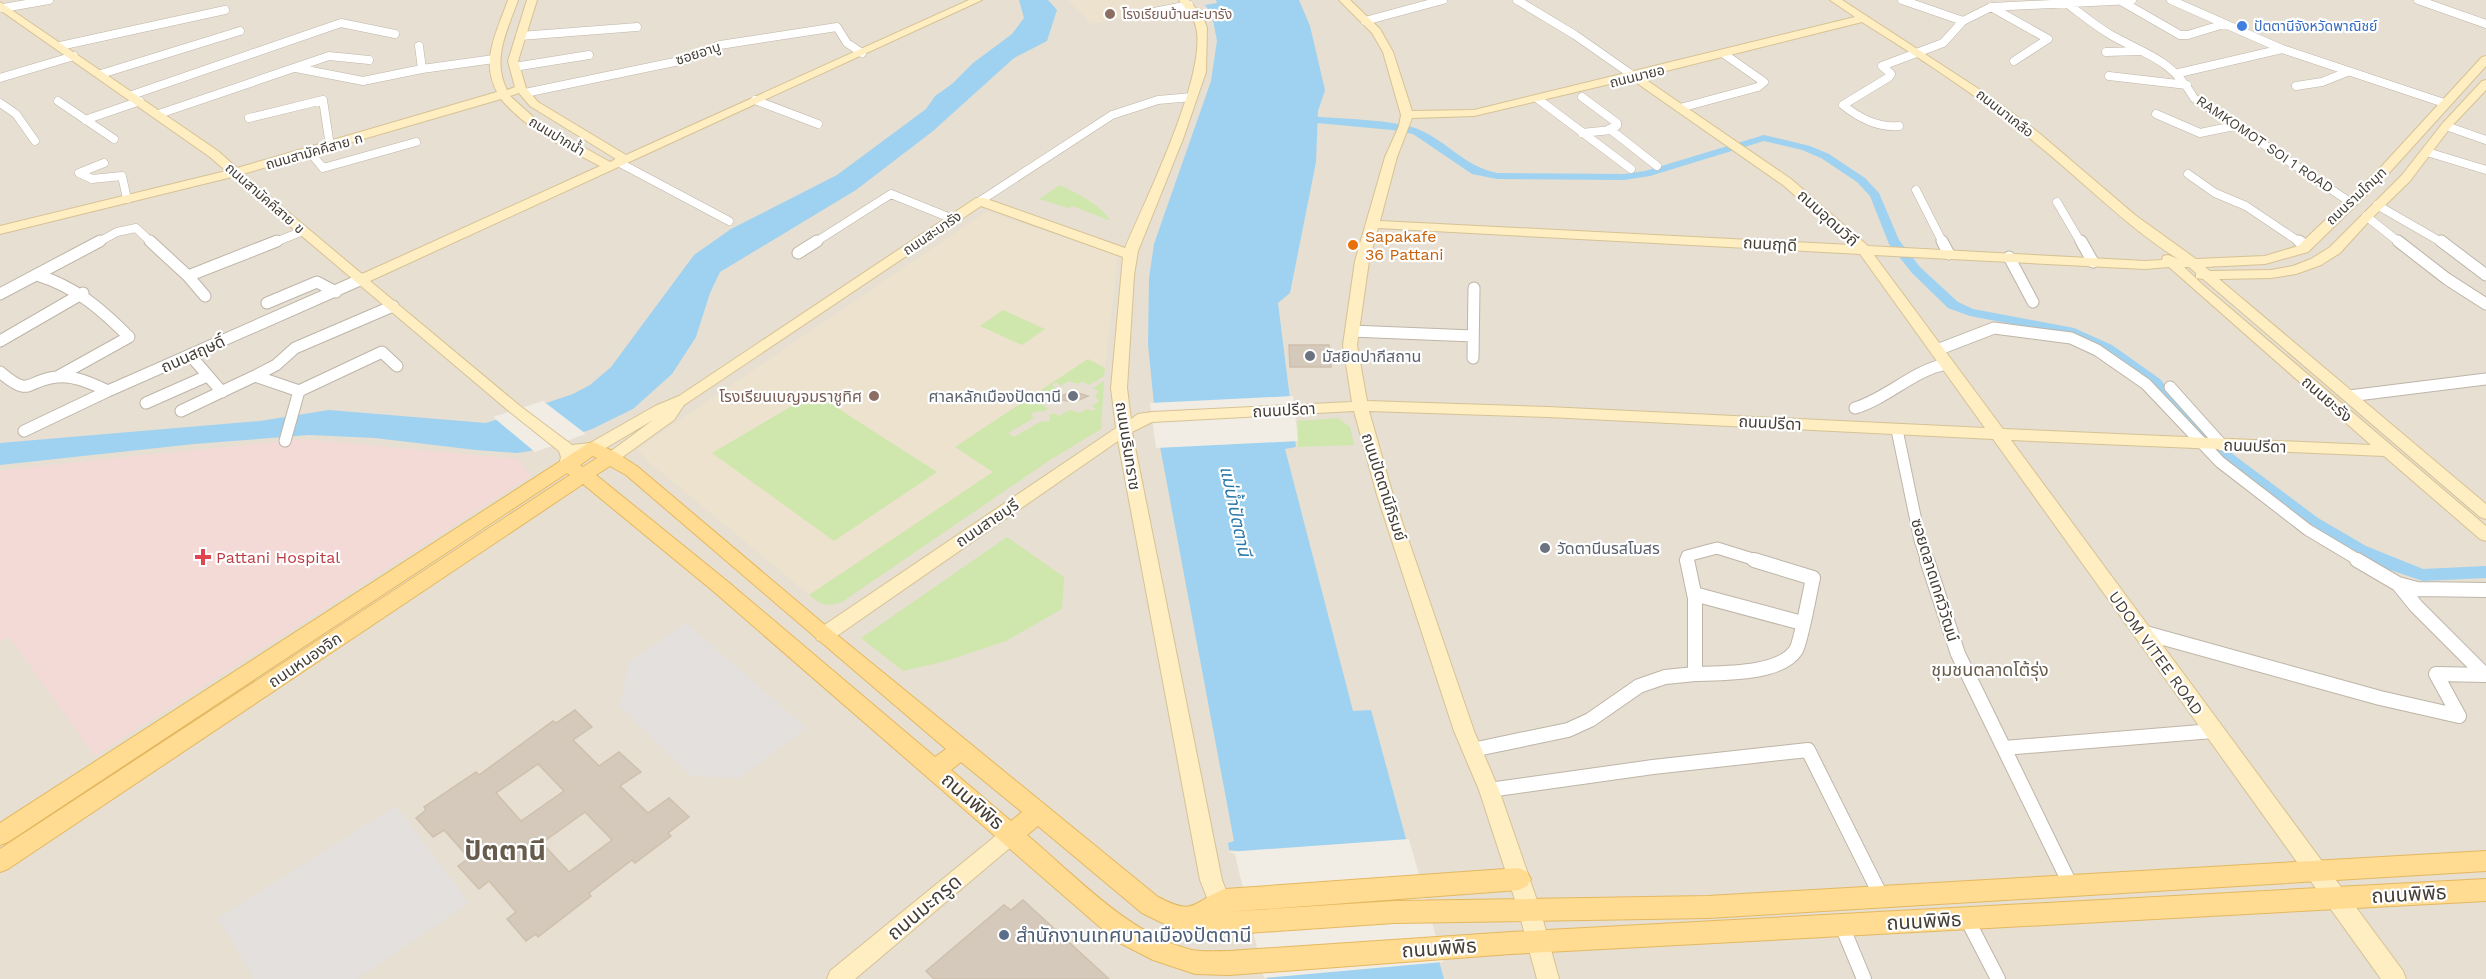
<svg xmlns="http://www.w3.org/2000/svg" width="2486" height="979" font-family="'Work Sans','Noto Sans Thai',sans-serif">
<rect width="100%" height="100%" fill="#f2ede4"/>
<!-- residential -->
<path fill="#e6dfd2" d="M0 0H2486V979H0Z"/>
<!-- education -->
<path fill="#ece2ce" d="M1068 0H1179L1184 5 1091 24Z
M987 211 1118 256 1105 368 1088 359 956 447 994 472 809 595 649 462 637 449Z"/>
<!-- medical -->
<path fill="#f3dad7" d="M303 439 518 459 531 476 95 756 9 637 0 640V470Z"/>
<!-- green -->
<path fill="#cfe7ac" d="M1060 185C1079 194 1095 202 1109 218V220L1072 206 1068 208 1039 199Z
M1003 310 1045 329 1022 345 980 326Z
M1088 359 1105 368 1104 376 1089 385 1082 381 1078 384 1068 381 1061 386 1056 382 1052 385 1056 388 1049 393 1053 398 1043 405 1048 409 1043 412 1040 411 1032 413 1031 416 1034 418 1008 433 1014 437 1040 422 1049 421 1050 418 1048 416 1054 413 1059 416 1070 410 1080 413 1087 409 1092 411 1096 409 1092 406 1099 401 1095 395 1099 392 1093 388 1104 381 1101 429 1050 460 842 602C827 607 821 605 809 595L993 472 955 447Z
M814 393 937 472 834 541 712 453Z
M1338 418 1350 427 1354 445 1298 447V421Z
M1007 537 1064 577 1062 609 1006 641 946 661 903 671 861 638Z"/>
<!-- parking -->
<path fill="#e3e0dd" d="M686 623 806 728 739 778 691 776 620 707 628 663Z
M396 806 469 903 357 979H254L218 918Z"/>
<!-- water -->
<path fill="#9fd2f0" d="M1019 0H1048L1057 10 1047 41 1014 58 933 131 856 190 720 272 710 293 696 337 672 374 633 409 592 429 530 451 517 453 476 450 375 438 309 435 194 444 0 465V443L260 421 329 410 486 423 573 394 590 385 611 367 694 255 731 229 837 175 926 109 935 96 952 84 973 63 1012 34 1024 18Z
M1216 0H1299L1310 26 1325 90 1318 111 1316 162 1290 293 1278 303 1296 447 1285 449 1353 711 1371 710 1444 979H1267L1237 851 1229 850 1228 843 1234 841 1156 425 1148 344 1149 278 1154 244 1211 81 1217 41 1212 15 1205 5 1217 3Z"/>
<!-- pier -->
<path fill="#f2ede4" d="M1293 396 1298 441 1156 448 1150 403Z
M543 401 586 434 535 452 493 417Z
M1409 839 1443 962 1264 978 1235 854 1227 852Z"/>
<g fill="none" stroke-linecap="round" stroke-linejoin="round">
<!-- canal -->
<path fill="#9fd2f0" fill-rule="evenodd" d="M1300 116C1329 118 1397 119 1420 130 1449 143 1464 166 1497 173L1624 174 1645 171 1764 135 1810 146 1829 154 1865 178 1879 193 1899 240 1920 267 1958 302 1973 309 2074 328 2112 345 2160 379 2183 407 2234 455 2318 518 2366 546 2423 569 2486 566V578L2423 581 2387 569 2354 554 2308 526 2224 461 2173 413 2150 385 2102 351 2065 334 1970 316 1948 308 1912 273 1889 244 1870 196 1857 182 1821 158 1802 150 1764 141 1650 176 1624 180 1497 179 1472 174 1413 134 1392 130 1296 121 1295 119Z"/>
</g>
<!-- building -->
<path fill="#d4c9ba" stroke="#cfc0ad" stroke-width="1.5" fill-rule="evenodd" d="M1289 345H1329L1331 367H1290Z
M1072 391 1088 396 1074 402 1056 399Z
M575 710 592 727 573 740 599 766 619 752 641 772 620 786 648 813 669 798 689 817 668 833 671 836 635 863 632 860 589 893 591 896 538 937 536 934 526 941 507 919 516 912 489 881 479 889 458 866 469 858 444 830 433 837 416 818 426 810 424 807 476 772 479 775 553 721 556 723ZM538 764 564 791 521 821 496 793ZM585 812 612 840 569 872 542 843Z
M1023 900 1109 979H934L926 971 1004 905 1011 910Z"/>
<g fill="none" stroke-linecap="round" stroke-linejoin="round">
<defs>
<path id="street-far2" d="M1517 0 1575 35 1635 77
M1902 0 1963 21
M2171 0 2282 49 2444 103
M2418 0 2486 24
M2121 1 2180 35H2188L2224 24
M2065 2C2080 13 2094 25 2111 35 2148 56 2170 58 2194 98L2350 202
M1991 7 2048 39 2014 61
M3 8 49 0
M1149 13 1189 5
M1365 21 1443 0
M520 36 637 27
M60 46 225 10
M419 46 422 69
M2106 52 2140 51
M514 67 589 55
M296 68 363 81 422 69 494 59
M2179 73 2282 49
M101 74 240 31
M2109 76 2187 85
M0 78 74 56
M2296 86 2322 82 2347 72
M525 93 684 60 720 45 837 27 847 43 862 53
M132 95 341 23 395 34
M1582 97 1617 123V126L1609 129
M1538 99 1631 169
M755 100 818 124
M58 101 114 139
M0 103 16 114 35 141
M1680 108 1758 87 1764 82 1724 54
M159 114 329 56 369 60
M2156 114 2200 133 2234 126
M249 118 323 100 330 146
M85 120 140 101
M1899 126C1878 128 1859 118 1843 105L1889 77 1891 74 1882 66 1943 43 1963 21 1991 7 2132 0
M2446 126 2486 140
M1582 133 1611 130 1657 166
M310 152 323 168 416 142
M2427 152 2486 170
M618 162 729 221
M104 163 79 173 92 179 122 176 127 199
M2188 174 2215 193 2246 206 2301 243
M1916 190 1943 243
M980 201 1112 115 1158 100 1192 97
M2057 202 2081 243
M2377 205 2443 243
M2366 216 2400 243
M97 243 117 232 136 228 152 243
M273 243 303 231
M814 243 891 194 953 219"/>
<path id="street-far1" d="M150 241 188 276 205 296
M1942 241 1949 254
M2081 241 2093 262
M2299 241 2306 246
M2398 241 2447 279 2486 304
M2441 241 2486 275
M798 253 817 241
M2009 257 2033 302
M37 275C76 287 101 309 129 337L57 377
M188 276 277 241
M0 294 100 241
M267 303 317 282 336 292
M1351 331 1473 336
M0 341 83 293
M1937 350 1994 328 2071 338 2097 350 2146 384 2220 462 2308 530 2360 561
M190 355 222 392
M1473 358 1474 288
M0 372C32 399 25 380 57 377 74 375 93 384 108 391
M2170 387 2222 445
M299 391 382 352 397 366
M2349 396 2486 379
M146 403 207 376
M1855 408C1888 398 1912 371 1946 364
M181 411 255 376
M1897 430 1920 540 1927 561
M24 431 108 391 362 279
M285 441 299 391 255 376 276 365 295 348 393 306
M1686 561 1687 556 1717 548 1759 561"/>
<path id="street" d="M1687 560 1695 598V674
M1927 560 1958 654 2071 886
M2357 560 2398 584 2417 589 2486 590
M2399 585 2416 606 2485 675
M1694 594 1802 623
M2142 632 2380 698 2459 716
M1695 674C1721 673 1780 675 1796 650 1801 642 1810 591 1813 578L1754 560
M2459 716 2436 674 2486 675
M2004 748 2213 731
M1472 750 1568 730 1590 720 1639 686 1665 677 1695 674
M1489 790 1653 767 1808 750 1881 896
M1967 919 1998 979
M1842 926 1864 979"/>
<path id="secondary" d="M508 0H518C508 29 491 59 507 90L515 87 508 61 527 0H537L518 61 526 88 538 102 626 155 969 0H982L370 281 520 406 572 445 590 443 655 406 679 396 976 198H984L1125 248C1145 201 1208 73 1196 27 1194 16 1185 9 1179 0H1189L1203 17 1207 28 1206 72 1183 139 1138 251 1134 275 1127 388 1131 419 1138 414 1152 412 1352 402 1343 345 1355 261 1385 157 1399 126 1401 115 1383 52 1372 33 1339 0H1350L1380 29 1393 52 1412 111 1474 110 1855 17 1830 0H1842L1991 97 2039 133 2135 215 2196 259 2265 256 2298 246 2381 167 2482 57 2486 56V66L2389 173 2308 252 2265 264 2205 267 2210 271 2271 270 2293 266 2311 259 2330 247 2402 175 2442 124 2482 81 2486 80V90L2450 128 2410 181 2371 219 2340 253 2321 265 2296 274 2271 278 2219 279 2486 504V519L2480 517 2203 279 2196 278V273L2189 267H2184L2203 285 2486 526V541L2480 539 2384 456 2011 440 2403 971 2406 979H2381L1993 439 1548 417 1369 411 1393 495 1474 731 1499 790 1540 909 1559 979H1537L1518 909 1479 790 1454 731 1377 495 1354 411 1152 422 1132 432 1222 880 1231 903 1228 910 1220 913 1212 910 1200 880 1118 441 831 640 824 642 817 640 815 635 817 630 1116 428 1111 388 1123 257 981 206 684 405 674 420 617 461H605L603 457 653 420 599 452 576 454 573 469H561L559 465 561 457 559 451 510 412 232 177 0 234V226L226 171 210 157 0 10V2L218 151 237 168 497 92C480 60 497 32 508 0ZM1862 22C1919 58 1976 94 2028 137 2079 177 2123 224 2178 259L2168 255 2163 256 2162 260 2145 261 1868 246 1791 179 1642 77ZM1631 79 1783 185 1851 245 1380 221 1397 157 1412 118 1474 116ZM519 93 530 106 616 159 610 162 540 123 510 96ZM501 99C527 130 564 147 600 166L362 274 243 174ZM1378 228 1860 254 1985 428 1548 407 1367 401 1357 345 1369 261ZM1874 255 2145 269 2169 267 2371 445 2003 429Z
M1011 826 1018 829 1022 835 1018 841 855 979H827L830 971 1004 829Z"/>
<path id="primary" d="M593 442 617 453 638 467 831 630 1158 897C1196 917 1191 902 1225 889L1519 868 1527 872 1531 879 1527 886 1519 890 1225 912 1394 901 1708 896 2486 851V871L1708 918 1394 923 1219 935 1175 929 1142 913 1038 826 1027 835C1077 877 1128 934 1192 950 1204 952 1217 951 1229 951L1511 932 2486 879V901L1511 954 1229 975 1195 974 1153 960 1116 941 713 591 583 484 8 869 0 872V849L570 475 567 473 8 842 0 845V823L587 444ZM593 456 597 458 583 467 580 465ZM610 466 626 475 946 749 935 757 727 581 596 475ZM961 762 1022 812 1011 821 951 770Z"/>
</defs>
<!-- street-far2 casing -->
<use href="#street-far2" stroke="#beb5a7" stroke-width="9"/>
<!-- street-far1 casing -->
<use href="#street-far1" stroke="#beb5a7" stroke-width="13"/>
<!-- street casing -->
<use href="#street" stroke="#beb5a7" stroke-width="16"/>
<!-- secondary casing -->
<use href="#secondary" stroke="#d6c295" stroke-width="2"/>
<!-- primary casing -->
<use href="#primary" stroke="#e4b861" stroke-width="2"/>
<!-- street-far2 -->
<use href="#street-far2" stroke="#fff" stroke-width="8"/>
<!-- street-far1 -->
<use href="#street-far1" stroke="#fff" stroke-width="11"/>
<!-- street -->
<use href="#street" stroke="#fff" stroke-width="14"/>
<!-- secondary -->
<use href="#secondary" fill="#ffeec2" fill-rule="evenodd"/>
<!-- primary -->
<use href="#primary" fill="#ffdc91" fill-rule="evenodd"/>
</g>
<!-- markers -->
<g fill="#8d6e63" stroke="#fff" stroke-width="2">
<circle cx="1110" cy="14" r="6"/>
<circle cx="874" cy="396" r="6"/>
</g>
<circle fill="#3f7fe0" stroke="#fff" stroke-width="2" cx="2242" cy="26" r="6"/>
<circle fill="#e8710a" stroke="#fff" stroke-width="2" cx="1353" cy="245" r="6"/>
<g fill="#6b7280" stroke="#fff" stroke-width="2">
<circle cx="1310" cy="356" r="6"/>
<circle cx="1073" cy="396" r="6"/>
<circle cx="1545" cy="548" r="6"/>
</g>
<path fill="#e0444e" stroke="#fff" stroke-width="2" d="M200 548h6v6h6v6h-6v6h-6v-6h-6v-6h6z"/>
<circle fill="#5c6f8a" stroke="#fff" stroke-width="2" cx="1004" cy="935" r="6"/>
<g text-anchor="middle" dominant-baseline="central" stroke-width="4.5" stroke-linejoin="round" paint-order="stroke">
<!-- far-education labels -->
<g font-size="14" fill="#785e54" stroke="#fff" text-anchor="start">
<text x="1122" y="14">โรงเรียนบ้านสะบารัง</text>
</g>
<!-- far-shop labels -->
<g font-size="14" fill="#366cbe" stroke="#fff" text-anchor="start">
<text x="2254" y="26">ปัตตานีจังหวัดพาณิชย์</text>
</g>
<!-- far-street labels -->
<g font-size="14" fill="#443d34" stroke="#fff">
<text transform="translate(698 53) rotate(-18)">ซอยอาบู</text>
<text transform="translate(1637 76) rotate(-14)">ถนนมายอ</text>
<text transform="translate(2005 113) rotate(38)">ถนนนาเกลือ</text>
<text transform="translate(557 136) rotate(31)">ถนนปากน้ำ</text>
<text transform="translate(2265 144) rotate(34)">RAMKOMOT SOI 1 ROAD</text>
<text transform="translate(314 151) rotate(-16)">ถนนสามัคคีสาย ก</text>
<text transform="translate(2356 196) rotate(-43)">ถนนรามโกมุท</text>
<text transform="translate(265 198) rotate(41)">ถนนสามัคคีสาย ข</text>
<text transform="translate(932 233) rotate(-34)">ถนนสะบารัง</text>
</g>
<!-- street labels -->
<g font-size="16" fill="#443d34" stroke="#fff">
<text transform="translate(1828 218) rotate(42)">ถนนอุดมวิถี</text>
<text transform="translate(1770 244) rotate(3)">ถนนฤๅดี</text>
<text transform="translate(193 354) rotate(-24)">ถนนสฤษดิ์</text>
<text transform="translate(2327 399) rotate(41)">ถนนยะรัง</text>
<text transform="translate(1284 410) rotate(-3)">ถนนปรีดา</text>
<text transform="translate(1770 423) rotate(3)">ถนนปรีดา</text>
<text transform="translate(1128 446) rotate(81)">ถนนนรินทราช</text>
<text transform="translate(2255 446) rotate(2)">ถนนปรีดา</text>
<text transform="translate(1384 487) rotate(72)">ถนนปัตตานีภิรมย์</text>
<text transform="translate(987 523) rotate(-34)">ถนนสายบุรี</text>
<text transform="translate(1935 580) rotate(73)">ซอยตลาดเทศวิวัฒน์</text>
<text transform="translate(2156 653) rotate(54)">UDOM VITEE ROAD</text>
<text transform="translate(305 660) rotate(-34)">ถนนหนองจิก</text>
</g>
<!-- food labels -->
<g font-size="16" fill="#c56008" stroke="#fff" text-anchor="start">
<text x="1365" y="236">Sapakafe<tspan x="1365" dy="18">36 Pattani</tspan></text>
</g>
<!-- worship labels -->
<g font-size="16" fill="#5b616d" stroke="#fff" text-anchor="start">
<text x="1322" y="356">มัสยิดปากีสถาน</text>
<text x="1061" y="396" text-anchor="end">ศาลหลักเมืองปัตตานี</text>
<text x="1557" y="548">วัดตานีนรสโมสร</text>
</g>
<!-- education labels -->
<g font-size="16" fill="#785e54" stroke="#fff" text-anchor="end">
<text x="862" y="396">โรงเรียนเบญจมราชูทิศ</text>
</g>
<!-- health labels -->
<g font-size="16" fill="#be3a42" stroke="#fff" text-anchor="start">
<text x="216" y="557">Pattani Hospital</text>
</g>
<!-- water labels -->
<g font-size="18" font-style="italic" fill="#2c78a8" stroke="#fff">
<text transform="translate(1236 511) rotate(78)">แม่น้ำปัตตานี</text>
</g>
<!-- neighbourhood labels -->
<g font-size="18" fill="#675b4b" stroke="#fff">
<text x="1990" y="669">ชุมชนตลาดโต้รุ่ง</text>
</g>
<!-- near-street labels -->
<g font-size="20" fill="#443d34" stroke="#fff">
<text transform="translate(973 801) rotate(41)">ถนนพิพิธ</text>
<text transform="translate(2409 894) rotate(-3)">ถนนพิพิธ</text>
<text transform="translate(924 907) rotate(-40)">ถนนมะกรูด</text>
<text transform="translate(1924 921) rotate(-3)">ถนนพิพิธ</text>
<text transform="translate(1439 948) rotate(-4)">ถนนพิพิธ</text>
</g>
<!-- near-service labels -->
<g font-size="20" fill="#4e5e75" stroke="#fff" text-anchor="start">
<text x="1016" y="935">สำนักงานเทศบาลเมืองปัตตานี</text>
</g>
<!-- near-district labels -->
<g font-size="27" font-weight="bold" fill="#675b4b" stroke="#fff">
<text x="505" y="851">ปัตตานี</text>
</g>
</g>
</svg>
